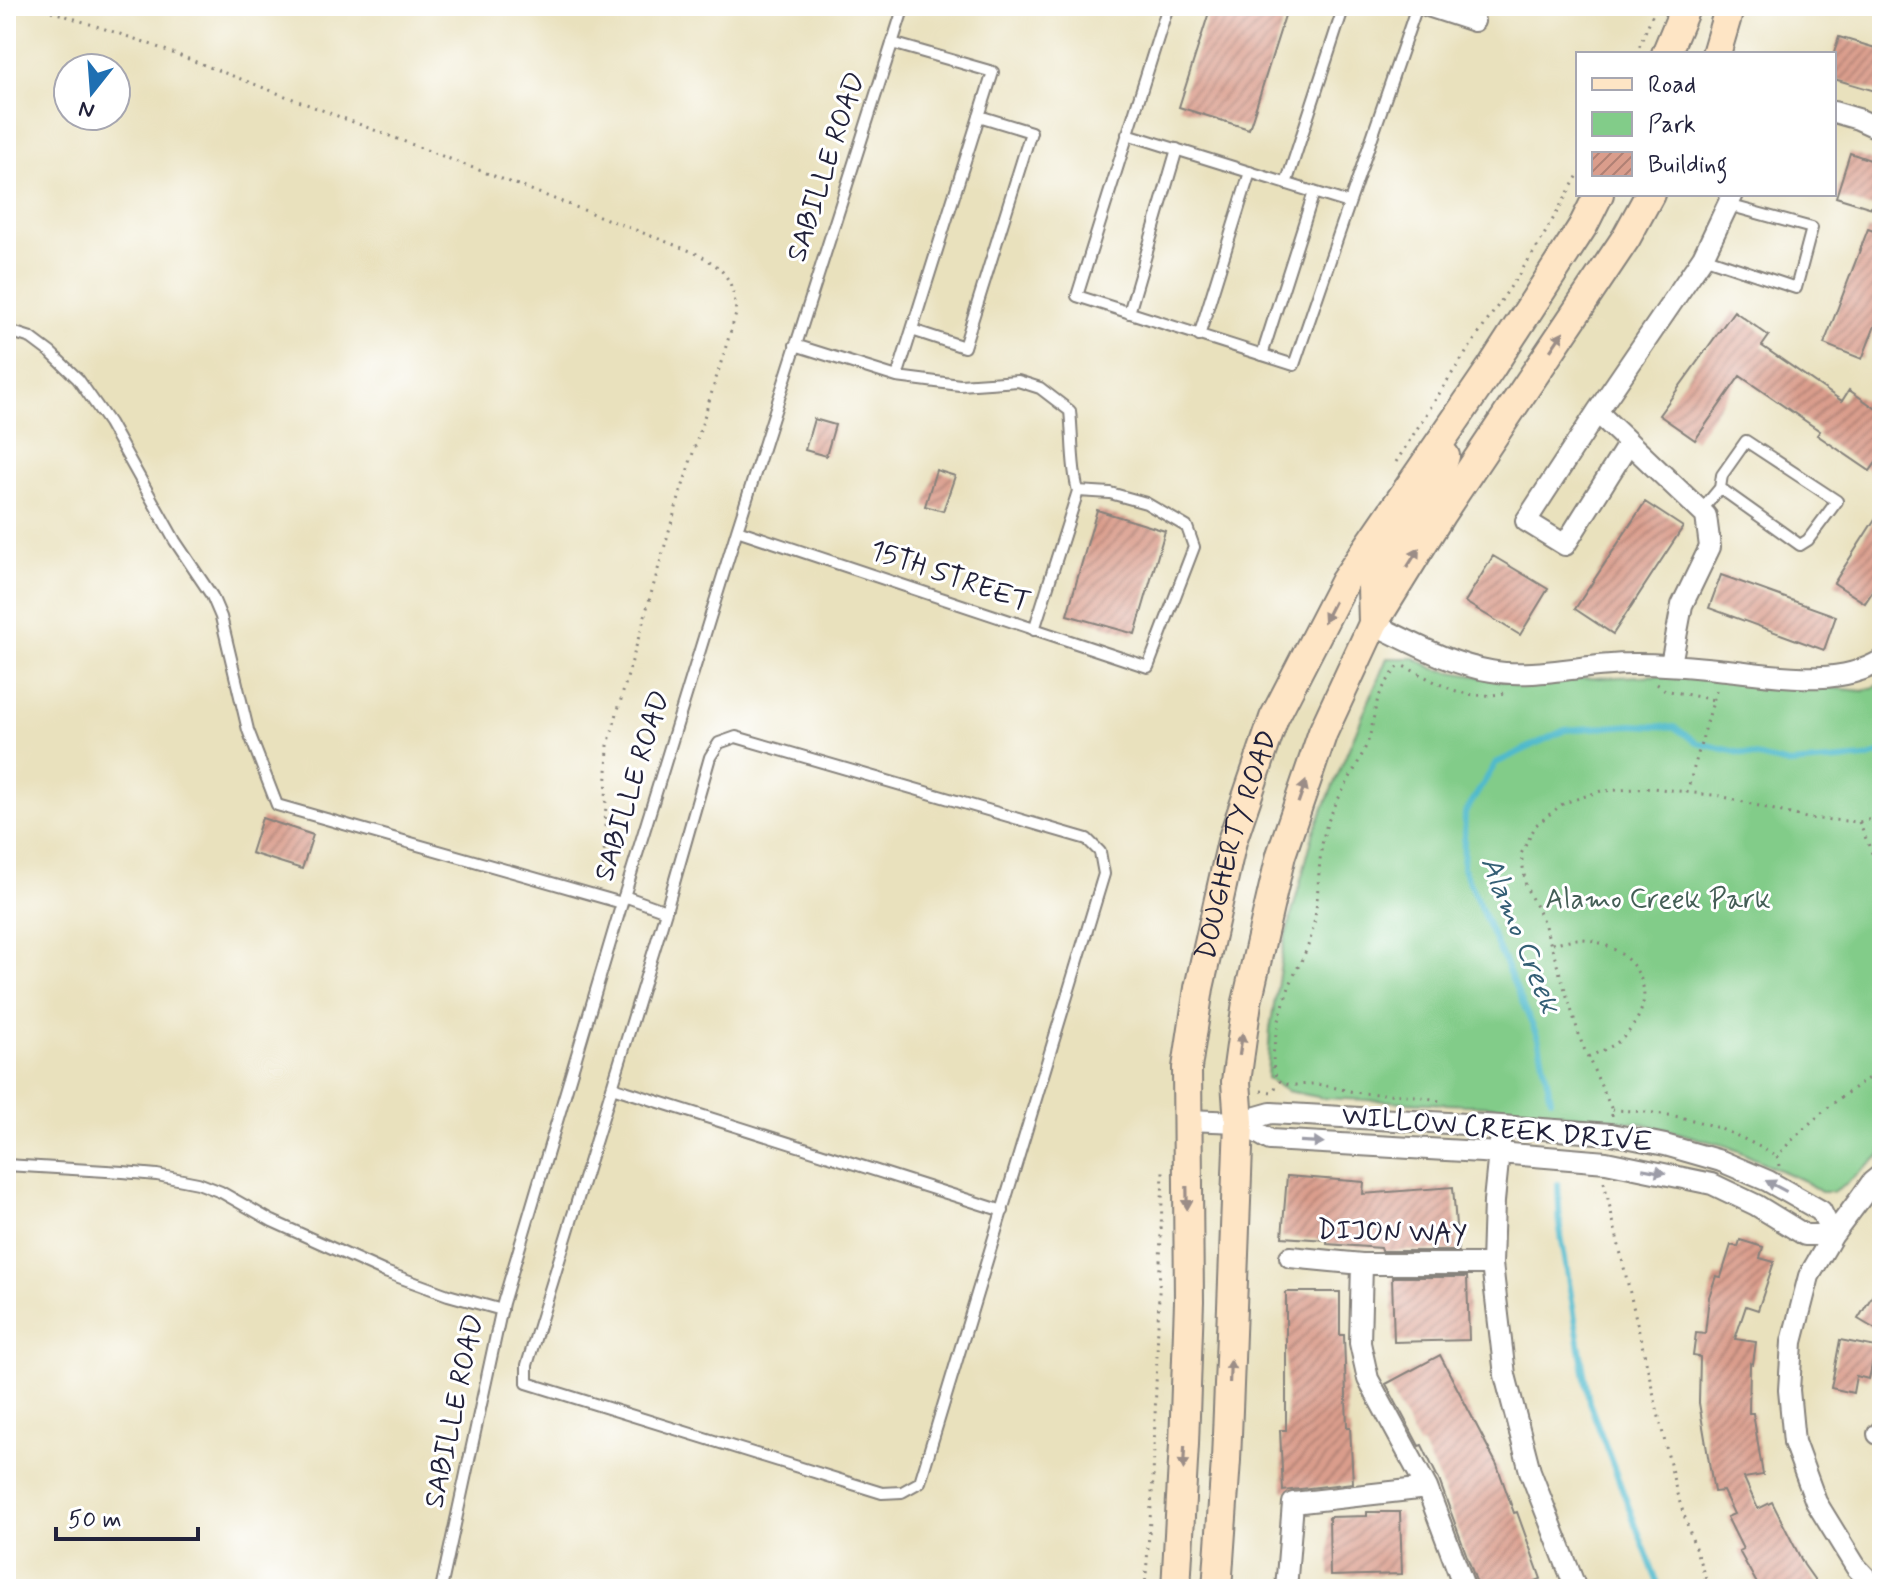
<svg xmlns="http://www.w3.org/2000/svg" width="1888" height="1595" font-family="Mynerve,sans-serif">
<defs>
<pattern id="building-hatch" width="6" height="6" patternUnits="userSpaceOnUse" patternTransform="scale(2)"><rect width="6" height="6" fill="#da9d8c"/><path d="M-1 1l2-2M0 6l6-6M5 7l2-2" fill="none" stroke="#b08074"/></pattern>
</defs>
<rect width="100%" height="100%" fill="#fff"/>
<filter id="ink" filterUnits="userSpaceOnUse"><feTurbulence type="fractalNoise" baseFrequency=".0125" numOctaves="2"/><feDisplacementMap in="SourceGraphic" scale="16" xChannelSelector="R" yChannelSelector="G"/><feConvolveMatrix kernelMatrix="1 2 1 2 8 2 1 2 1" color-interpolation-filters="sRGB"/></filter>
<filter id="wash" filterUnits="userSpaceOnUse"><feTurbulence type="fractalNoise" baseFrequency=".006" numOctaves="4" result="noise"/><feDisplacementMap in="SourceGraphic" scale="32" xChannelSelector="R" yChannelSelector="G"/><feGaussianBlur stdDeviation="1.8" result="paint"/><feColorMatrix in="noise" values="0 0 0 0 0 0 0 0 0 0 0 0 0 0 0 0 0 1.4 0 .05"/><feComposite in="paint" operator="in"/></filter>
<g filter="url(#wash)">
<rect width="100%" height="100%" fill="#e9e1bd"/>
<!-- green -->
<path fill="#82cc89" stroke="#527762" stroke-width="2" d="M1387 658H1415L1435 669 1517 683 1548 680 1665 675 1782 683 1863 691 1882 684V1154L1847 1183 1833 1192H1821L1804 1181 1727 1146 1645 1124 1509 1107 1323 1098 1287 1091 1267 1078 1270 1029 1285 939 1314 831Z"/>
<g fill="none" stroke-linecap="round" stroke-linejoin="round">
<!-- stream -->
<path stroke="#4fbacc" stroke-width="6" d="M1551 1099 1538 1038 1463 868 1465 813 1496 763 1565 730 1632 725 1674 727 1698 743 1789 764 1866 758 1882 753
M1558 1184 1560 1229 1589 1402 1660 1589"/>
</g>
<g id="blocks">
<!-- building -->
<path fill="url(#building-hatch)" d="M1211 6H1288L1249 129 1179 107Z
M1839 37 1882 50V93L1834 79V53Z
M1850 153 1882 164V177L1872 208 1836 197Z
M1868 229 1882 234V308L1862 359 1824 344Z
M1734 311 1769 336 1762 346 1842 401 1849 390 1882 413V454L1870 471 1817 435 1820 431 1740 376 1695 440 1659 415Z
M814 419 835 425 826 456 805 450Z
M936 470 955 476 943 511 925 506Z
M1645 502 1683 527 1613 634 1575 609Z
M1882 508V577L1865 603 1834 583Z
M1097 510 1165 531 1135 634 1067 615Z
M1493 556 1548 589 1520 635 1465 602Z
M1721 575 1836 616 1824 650 1709 608Z
M262 818 313 835 302 869 251 853Z
M1287 1176 1364 1182 1363 1194 1453 1187 1458 1251H1382L1381 1248 1327 1244V1240L1282 1237Z
M1740 1240 1763 1247 1760 1258 1774 1262 1758 1310 1746 1306 1735 1339 1756 1342 1753 1364 1750 1363 1749 1413H1753L1763 1475 1744 1478 1758 1509 1772 1502 1804 1565 1821 1589H1760L1739 1551 1743 1549 1727 1517 1734 1514 1723 1491 1714 1492 1699 1403 1700 1357 1693 1356 1696 1333 1705 1334 1709 1297 1716 1276 1721 1277 1731 1245 1738 1247Z
M1392 1277H1467L1469 1340 1394 1342Z
M1882 1280V1333L1858 1319Z
M1286 1292H1340V1335H1344L1347 1427H1350L1353 1483 1283 1491 1280 1430H1286Z
M1840 1340 1876 1347 1869 1379 1856 1376 1853 1393 1831 1388Z
M1440 1355 1497 1465 1514 1513 1517 1512 1541 1579 1515 1589H1479L1439 1480 1422 1445 1419 1446 1386 1384Z
M1367 1512H1400L1402 1574 1330 1576 1329 1517 1367 1516Z"/>
</g>
</g>
<g filter="url(#ink)">
<use href="#blocks" fill-opacity="0" stroke="#86827c" stroke-width="2"/>
<g fill="none" stroke-linecap="round" stroke-linejoin="round">
<defs>
<path id="lane" d="M1168 6 1077 296 1294 365 1417 6
M892 43 993 72 897 377
M1127 134 1349 203
M1286 184 1344 6
M1703 257 1796 288 1812 228 1728 205
M1129 313 1177 149
M6 330 31 338 51 353 78 379 109 423 175 541 212 596 221 617 248 730 277 805 622 903
M912 330 964 347 1031 132 979 116
M1199 336 1250 172
M795 345 897 377 960 385 1018 381 1040 388 1070 411C1073 438 1071 465 1078 491L1034 630
M1262 355 1314 192
M1701 511 1720 488 1800 545 1808 540 1837 501 1746 441 1722 475 1720 488
M737 530 1148 667 1194 547 1187 527 1146 503 1110 493 1078 491
M624 896 666 911 527 1365V1383L882 1493 902 1492 920 1482 1104 874 1100 852 1087 839 736 737 719 743 710 757 666 911
M612 1087 1003 1211
M6 1165 123 1172 157 1175 198 1183 221 1192 272 1221 385 1272 448 1295 502 1310
M441 1589 503 1303 622 903 737 530 904 6"/>
<path id="street" d="M1428 6 1474 21
M1834 112 1858 119 1882 130
M1597 412 1526 521 1565 545 1629 443
M1373 624C1411 642 1449 664 1491 671 1535 679 1585 664 1630 664 1663 663 1695 667 1727 670 1777 675 1837 688 1882 660
M1671 664 1682 605 1710 547 1706 516 1597 412 1703 257 1733 194
M1187 1120 1239 1122 1271 1113 1501 1126 1611 1134 1665 1145 1721 1161 1768 1181 1821 1211 1833 1235H1805L1756 1205 1712 1184 1606 1162 1499 1153 1270 1140 1239 1122
M1500 1142 1494 1201 1492 1264 1505 1375 1530 1471 1576 1589
M1290 1257 1362 1264H1492
M1362 1264 1360 1343 1368 1379 1427 1488 1465 1589
M1878 1434 1882 1430
M1286 1589 1293 1503 1427 1488
M1877 1589 1856 1567 1816 1502 1794 1442 1789 1390 1792 1342 1809 1276 1833 1235 1860 1199 1872 1182 1882 1174"/>
<g id="secondary">
<path d="M1666 54 1686 6"/>
<path d="M1716 54 1730 6"/>
<path d="M1373 623 1372 587 1440 472 1445 456"/>
<path id="s1" d="M1176 1589 1184 1444 1189 1301 1187 1068 1199 988 1232 841 1274 718 1344 582 1491 368 1583 226 1599 194"/>
<path d="M1217 1589 1226 1460 1230 1360 1239 1122 1236 1082 1247 1002 1281 855 1323 732 1373 624 1441 514 1626 238 1650 194"/>
</g>
</defs>
<!-- lane casing -->
<use href="#lane" stroke="#86827c" stroke-width="14"/>
<!-- street casing -->
<use href="#street" stroke="#86827c" stroke-width="24"/>
<!-- secondary casing -->
<use href="#secondary" stroke="#86827c" stroke-width="32"/>
<!-- path -->
<path stroke="#86827c" stroke-width="3" stroke-dasharray="2 6" stroke-linecap="butt" d="M36 6 144 42 693 252C724 267 734 279 736 314L671 524 608 745 603 881
M1636 54 1656 6
M1396 462 1451 375 1536 249 1578 175
M1657 684 1665 690 1714 700
M1687 792 1717 688
M1859 822 1882 877
M1552 944C1564 941 1577 937 1589 940 1628 948 1659 983 1636 1021 1631 1030 1624 1038 1615 1044 1607 1049 1597 1053 1587 1057
M1261 1091 1273 1092 1279 1081
M1439 1101C1414 1093 1387 1095 1361 1093 1345 1091 1329 1085 1313 1084 1303 1084 1285 1088 1278 1079 1264 1064 1284 998 1292 980 1296 970 1301 962 1305 953 1323 913 1314 868 1326 827 1336 798 1354 774 1366 746 1373 730 1373 714 1378 699 1382 688 1390 677 1397 668L1403 666C1441 683 1460 702 1505 693
M1612 1110C1678 1112 1719 1123 1776 1156
M1612 1116V1110L1582 1044 1544 923 1526 887 1521 854 1536 825 1564 803 1601 791 1653 788 1720 796 1806 818 1859 822 1882 817
M1779 1166 1777 1156C1807 1123 1844 1092 1882 1070
M1604 1182 1677 1494 1709 1589
M1145 1589 1153 1479 1163 1170"/>
<!-- lane -->
<use href="#lane" stroke="#fff" stroke-width="10"/>
<!-- street -->
<use href="#street" stroke="#fff" stroke-width="20"/>
<!-- secondary -->
<use href="#secondary" stroke="#fee5c5" stroke-width="28"/>
</g>
<!-- one-way arrows -->
<defs><path id="oneway-solid" d="M-6-.8H1V-3.2L6.5 0L1 3.2V.8H-6Z" transform="scale(2)"/></defs>
<g fill="#9b8d87">
<use href="#oneway-solid" transform="translate(1557 341) rotate(-56)"/>
<use href="#oneway-solid" transform="translate(1413 558) rotate(-58)"/>
<use href="#oneway-solid" transform="translate(1329 612) rotate(117)"/>
<use href="#oneway-solid" transform="translate(1302 792) rotate(-71)"/>
<use href="#oneway-solid" transform="translate(1241 1044) rotate(-82)"/>
<use href="#oneway-solid" transform="translate(1187 1198) rotate(89)"/>
<use href="#oneway-solid" transform="translate(1230 1371) rotate(-88)"/>
<use href="#oneway-solid" transform="translate(1184 1458) rotate(93)"/>
</g>
<g fill="#9c9ca7">
<use href="#oneway-solid" transform="translate(1312 1142) rotate(3)"/>
<use href="#oneway-solid" transform="translate(1654 1171) rotate(11)"/>
<use href="#oneway-solid" transform="translate(1776 1186) rotate(-152)"/>
</g>
</g>
<g text-anchor="middle" dominant-baseline="central" stroke-width="6" stroke-linejoin="round" paint-order="stroke">
<!-- street labels -->
<g font-size="28" fill="#22223b" stroke="#fff">
<text transform="translate(827 167) rotate(-72)">SABILLE ROAD</text>
<text transform="translate(950 577) rotate(19)">15TH STREET</text>
<text transform="translate(633 786) rotate(-73)">SABILLE ROAD</text>
<text stroke="none"><textPath href="#s1" startOffset="750">DOUGHERTY ROAD</textPath></text>
<text transform="translate(1497 1130) rotate(5)">WILLOW CREEK DRIVE</text>
<text transform="translate(1392 1233) rotate(2)">DIJON WAY</text>
<text transform="translate(455 1411) rotate(-78)">SABILLE ROAD</text>
</g>
<!-- park labels -->
<g font-size="28" fill="#445e56" stroke="#fff">
<text x="1658" y="900">Alamo Creek Park</text>
</g>
<!-- water labels -->
<g font-size="30" font-style="italic" fill="#345f75" stroke="#fff">
<text transform="translate(1520 935) rotate(68)">Alamo Creek</text>
</g>
</g>
<!-- margin -->
<rect width="1888" height="1595" fill="none" stroke="#fff" stroke-width="32"/>
<!-- legend -->
<rect x="1576" y="52" width="260" height="144" fill="#ffffff" stroke="#a7a7b1" stroke-width="2"/>
<rect x="1592" y="78" width="40" height="12" fill="#fee5c5" stroke="#a7a7b1" stroke-width="2"/>
<text x="1648" y="92" font-size="24" fill="#22223b">Road</text>
<rect x="1592" y="112" width="40" height="24" fill="#82cc89" stroke="#a7a7b1" stroke-width="2"/>
<text x="1648" y="132" font-size="24" fill="#22223b">Park</text>
<rect x="1592" y="152" width="40" height="24" fill="url(#building-hatch)" stroke="#a7a7b1" stroke-width="2"/>
<text x="1648" y="172" font-size="24" fill="#22223b">Building</text>
<!-- north arrow -->
<g transform="translate(92 92) rotate(197)"><circle r="38" fill="#ffffff" stroke="#a7a7b1" stroke-width="2"/>
<path d="M0-6L14 30L0 20L-14 30Z" fill="#1f6fb2"/>
<text y="-12" font-size="22" font-weight="bold" text-anchor="middle" fill="#22223b">N</text>
</g>
<!-- scale -->
<path d="M56 1527v12h142v-12" fill="none" stroke="#22223b" stroke-width="4"/>
<text x="68" y="1527" font-size="24" fill="#22223b" stroke="#ffffff" stroke-width="6" paint-order="stroke">50 m</text>
</svg>
